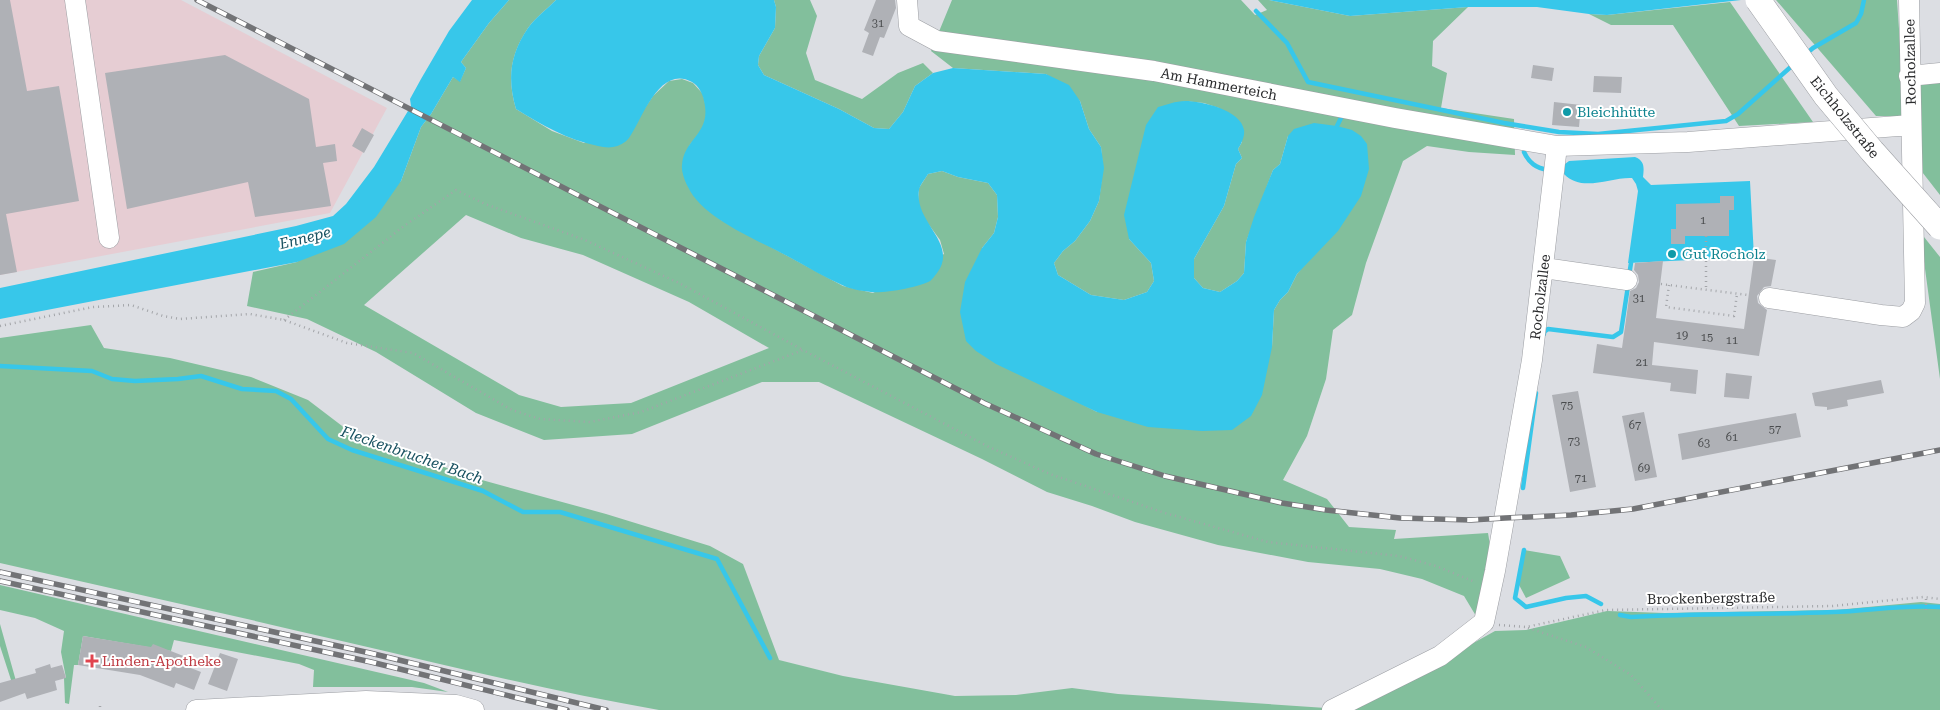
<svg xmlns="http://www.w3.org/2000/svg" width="1940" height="710" font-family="'Roboto Serif',serif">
<rect width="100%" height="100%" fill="#dcdee3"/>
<!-- industrial -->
<path fill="#e6cdd3" d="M0 0H181L387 108 330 213 0 275Z"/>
<!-- green -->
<path fill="#82bf9c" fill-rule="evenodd" d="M509 0H556C547 9 536 17 528 28 510 55 507 79 516 109L552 131 584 143 645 108 653 96 669 81 682 79 693 83 703 94 707 112 703 128 689 146 721 220 843 286 873 293 944 254 940 240 924 218 918 203 919 188 928 174 942 171 958 177 988 183 997 195 998 217 994 233 982 248 1064 395 1097 412 1272 347 1274 310 1280 300 1288 292 1297 274 1311 257 1288 136 1280 164 1273 170 1246 242 1244 273 1237 281 1220 292 1203 288 1194 278V259L1224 206 1236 164 1242 158 1238 149 1242 142 1219 108 1204 103 1184 101 1129 239 1151 263 1154 281 1147 292 1124 300 1091 295 1058 275 1054 263 1063 251 1075 241 1090 221 1099 201 1103 168 1101 147 1089 129 1080 101 1046 74 953 68 931 51 952 0H1241L1255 15 1267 10 1258 0H1269L1350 16 1468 7 1433 41 1432 66 1447 73 1441 108 1514 119 1515 155 1469 152 1427 146 1403 161 1366 263 1352 315 1333 330 1326 379 1307 436 1283 480 1327 499 1349 527 1396 530 1394 539 1488 533 1492 557 1476 616 1464 596 1422 579 1380 569 1308 562 1218 545 1135 522 1092 506 1047 492 982 459 819 382H762L632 434 544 440 476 413 376 352 307 319 247 306 253 272 297 262 401 181 421 127 431 114 453 77 460 81 466 68 461 62 489 23ZM466 215 521 238 583 255 689 302 769 348 631 403 561 407 519 395 364 305Z
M774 0H810L817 16 806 53 815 80 862 99 898 73 923 63 933 73 915 86 903 112 889 129 874 128 839 109 764 75 758 65 759 56 775 28 776 7Z
M1776 0H1897L1905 116H1876Z
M1730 2 1813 122 1739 126 1673 25H1611L1589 14 1607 15Z
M1940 82V195L1919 168V83Z
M1920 232 1940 257V379Z
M91 325 104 348 170 358 251 377 308 400 350 432 471 477 606 514 710 546 743 564 779 660 843 676 955 696 1016 695 1072 688 1118 694 1341 709 1423 671 1495 631 1526 630 1607 611 1665 613 1836 610 1921 602 1940 604V710H659C554 692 450 666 346 642 231 615 115 589 0 563V338Z
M1524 550 1560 556 1570 578 1526 598 1518 583Z
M0 585 424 683 448 692 412 687H313L314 670 299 664 174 640 171 651 83 636 78 665H74L69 704 65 703 64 678H66L61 652 64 631 35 618 0 610Z
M0 624 16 681 12 683 0 646Z"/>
<!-- water -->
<path fill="#37c7ea" d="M472 0H509L489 23 461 62 466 68 460 82 453 77 431 114 421 127 401 181 376 217 344 244 297 262 0 319V288L296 226 333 216 346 204 374 167 411 106 410 99 421 79 449 31Z
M556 0H774L776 7 775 28 759 56 758 65 764 75 839 109 874 128 889 129 903 112 915 86 933 73 953 68 1046 74 1069 85 1080 101 1089 129 1101 147 1104 168 1099 201 1090 221 1075 241 1063 251 1054 263 1058 275 1091 295 1124 300 1147 292 1154 281 1151 263 1129 239 1124 215 1146 125 1158 107C1166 105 1176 101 1185 101 1202 101 1241 110 1244 130 1245 137 1241 144 1238 149L1242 158 1236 164 1224 206 1194 259V278L1203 288 1220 292 1237 281 1244 273 1246 242 1254 217 1273 170 1280 164 1288 136 1294 129 1314 123 1337 126 1352 130 1361 136 1367 144 1369 169 1361 196 1338 231 1297 274 1288 292 1280 300 1274 310 1272 347 1262 395 1251 416 1232 430 1202 431 1148 427 1097 412 996 364 976 351 966 341 960 312 965 282 982 248 994 233 998 217 997 195 988 183 958 177 942 171 928 174C925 179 920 185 919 190 914 223 959 243 937 273 935 275 932 280 930 281 920 287 882 294 871 292 862 291 850 289 842 285 824 277 806 266 789 257 758 240 703 219 688 187 685 182 681 171 682 165 684 138 712 134 704 101 703 94 698 85 692 82 659 64 642 120 629 138 625 143 619 146 613 147 608 148 603 147 598 146 568 140 542 125 516 109 507 79 510 54 528 28 536 17 547 9 556 0Z
M1269 0H1741L1607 15 1589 14 1537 7H1468L1350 16Z
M1635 157C1645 161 1644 168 1643 177L1651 185 1750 181 1754 257 1628 263 1638 191 1636 184 1632 178C1610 177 1582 193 1564 174L1565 164 1569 161Z"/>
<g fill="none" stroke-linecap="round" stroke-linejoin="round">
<!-- stream -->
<path stroke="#37c7ea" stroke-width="4.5" d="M1256 11 1287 43 1308 82 1504 123 1559 132 1598 134 1726 121 1738 114 1794 64
M1806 54 1813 48 1856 23 1861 14 1864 0
M1337 126 1341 118
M1524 152C1529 163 1536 168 1548 170
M1629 276 1631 263
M1544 334V332L1548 329 1613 337 1621 332 1628 286
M0 366 92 371 112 379 135 381 178 379 201 376 242 389 276 391 291 399 328 439 352 450 483 491 523 512H560L717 559 770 658
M1523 488 1536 393
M1524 550 1515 598 1526 607 1566 598 1586 596 1601 604
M1620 615 1631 617C1698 613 1766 615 1833 612 1869 611 1904 604 1940 607"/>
</g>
<!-- building -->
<path fill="#afb1b6" d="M0 0H10L27 91 59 86 79 201 6 214 17 272 0 275Z
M876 0H895L896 8 884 38 880 37 873 56 862 52 869 33 864 30Z
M225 55 309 99 316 147 335 144 337 161 323 163 331 206 255 217 248 182 127 209 105 73Z
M1533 65 1554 68 1552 81 1531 78Z
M1594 76 1622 77 1621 93 1593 92Z
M1554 102 1581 105 1579 127 1552 125Z
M362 128 374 135 364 153 352 146Z
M1720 196H1734V210H1729V236H1685V244H1671V229H1676V204L1720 203Z
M1754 257 1776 260 1771 286 1764 287 1757 296 1758 303 1767 310 1759 356 1654 342 1652 365 1698 370 1696 394 1670 391 1671 383 1593 373 1597 344 1622 348 1630 291 1636 288 1639 282 1638 275 1634 270 1635 263 1663 261 1656 318 1744 329Z
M1726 373 1752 376 1749 399 1724 397Z
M1881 380 1884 393 1847 400 1848 406 1827 410V407L1815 406 1812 393Z
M1578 391 1596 487 1570 492 1552 395Z
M1644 412 1657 477 1635 481 1622 416Z
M1796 413 1801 437 1682 460 1678 434Z
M83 636 151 647 153 644 186 657 183 665 201 672 194 690 176 683 174 688 140 675 78 665Z
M220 653 238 659 227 691 208 684Z
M50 664 51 668 62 665 66 678 55 681 57 690 27 699 25 693 0 702V683L36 673 35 669Z"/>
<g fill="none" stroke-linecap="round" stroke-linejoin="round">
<defs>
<path id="minor" d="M75 0 109 238
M907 0 909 26 937 41 1154 71 1395 118 1557 146 1688 142 1911 125
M1909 76 1940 73
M1544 268 1627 280
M1769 298 1881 315 1903 317 1911 311 1915 303 1909 0
M196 710 366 701 456 705 474 710
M1332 710 1440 656 1484 622 1495 571 1532 360 1557 146"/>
</defs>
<!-- minor casing -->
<use href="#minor" stroke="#9c9ea3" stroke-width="21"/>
<!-- path -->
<path stroke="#a3a5a9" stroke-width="2.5" stroke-dasharray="1 4" stroke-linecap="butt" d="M1706 236V290
M1661 284 1748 295
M1669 285 1666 307 1734 316 1737 294
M284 320 404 226 456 190 485 204 585 240 679 283 803 350
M0 326 93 307 131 305 163 316 180 319 250 314 284 320 347 343 413 353 512 410 540 419 590 422 641 412 803 350 989 447 1050 474 1165 513 1268 542 1399 556 1436 566 1475 582
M1926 610V597
M1499 625 1526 627 1606 610 1833 606 1923 597 1940 599
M1528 628 1586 647 1631 675 1662 710
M100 706V710"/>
<!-- minor -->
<use href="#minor" stroke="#fff" stroke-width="20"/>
<defs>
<path id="rail" d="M197 0 984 403 1096 454 1165 476 1282 503 1326 510 1400 518 1471 520 1505 518 1571 515 1633 509 1940 450
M0 572 370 653 606 710
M0 581 371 662 567 710"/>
</defs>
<!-- rail casing -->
<use href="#rail" stroke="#727376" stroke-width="5.5"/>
<!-- rail -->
<use href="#rail" stroke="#fff" stroke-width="4" stroke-dasharray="11" stroke-linecap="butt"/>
<defs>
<path id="major-bridge" d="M1758 0 1826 96 1872 151 1940 227"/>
</defs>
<!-- major-bridge casing -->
<use href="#major-bridge" stroke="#9c9ea3" stroke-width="26" stroke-linecap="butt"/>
<!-- major-bridge -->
<use href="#major-bridge" stroke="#fff" stroke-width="25"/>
</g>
<!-- markers -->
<g fill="#0f9aa8" stroke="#fff" stroke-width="2">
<circle cx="1567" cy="112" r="5"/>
<circle cx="1672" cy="254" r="5"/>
</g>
<path fill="#e0444e" stroke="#fff" stroke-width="2" d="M89.5 653.5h5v5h5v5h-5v5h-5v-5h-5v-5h5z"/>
<g text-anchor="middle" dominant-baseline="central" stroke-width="4" stroke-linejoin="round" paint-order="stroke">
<!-- number labels -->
<g font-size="11" fill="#4a4c4e">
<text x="878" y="23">31</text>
<text x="1703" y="220">1</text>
<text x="1639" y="298">31</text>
<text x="1682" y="335">19</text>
<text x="1707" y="337">15</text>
<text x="1732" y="340">11</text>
<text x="1642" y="362">21</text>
<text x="1567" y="405">75</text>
<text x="1635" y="425">67</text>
<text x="1775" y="429">57</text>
<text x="1732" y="437">61</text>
<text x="1574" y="441">73</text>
<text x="1704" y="443">63</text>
<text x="1644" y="468">69</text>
<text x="1581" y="478">71</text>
</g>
<!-- street labels -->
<g font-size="14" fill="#292a2c" stroke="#fff">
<text transform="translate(1910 62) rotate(-91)">Rocholzallee</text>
<text transform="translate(1219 84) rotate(11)">Am Hammerteich</text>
<text transform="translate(1845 117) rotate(51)">Eichholzstraße</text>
<text transform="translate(1540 297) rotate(-83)">Rocholzallee</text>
<text transform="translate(1711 598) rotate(-1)">Brockenbergstraße</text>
</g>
<!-- culture labels -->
<g font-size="14" fill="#0d838f" stroke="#fff" text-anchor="start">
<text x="1577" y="112">Bleichhütte</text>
<text x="1682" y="254">Gut Rocholz</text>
</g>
<!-- health labels -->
<g font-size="14" fill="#be3a42" stroke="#fff" text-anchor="start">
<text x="102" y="661">Linden-Apotheke</text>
</g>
<!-- water labels -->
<g font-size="15" font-style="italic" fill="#185160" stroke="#fff">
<text transform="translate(305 238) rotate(-14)">Ennepe</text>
<text transform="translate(412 455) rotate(19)">Fleckenbrucher Bach</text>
</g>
</g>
</svg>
